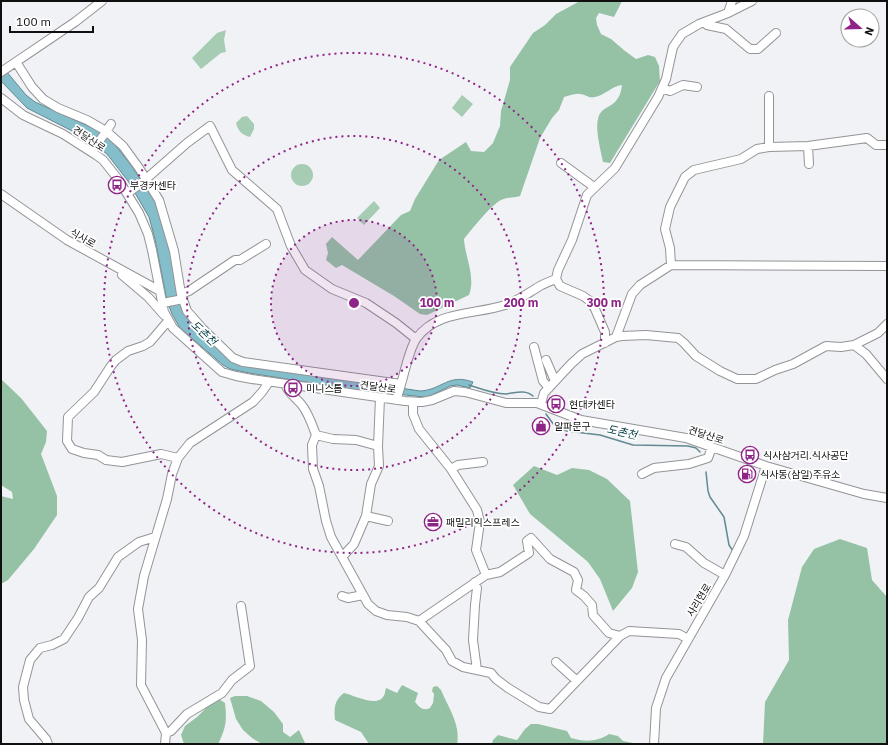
<svg xmlns="http://www.w3.org/2000/svg" width="888" height="745" font-family="'IBM Plex Sans','Noto Sans KR',sans-serif">
<rect width="100%" height="100%" fill="#f1f2f6"/>
<!-- green -->
<path fill="#a6ccb3" d="M226 30 224 40 226 52 221 53 201 69 192 58 217 33Z
M462 95 473 104 462 117 452 108Z
M247 116 254 124V129L250 137C242 135 238 131 236 123L242 117Z
M291 175a11 11 0 1 1 22 0a11 11 0 1 1-22 0Z
M374 201 380 208 364 225 357 218Z"/>
<!-- forest -->
<path fill="#95c2a5" d="M580 1H622L614 17 599 13 596 18 597 25 601 34 611 39 625 51 636 59 648 55 655 57 659 66 660 81 610 163 603 162C601 151 595 130 598 119 601 103 619 111 622 85 612 86 605 95 595 97 589 99 585 94 580 94 575 93 569 96 564 97L559 110 552 118 540 138 520 196C514 198 506 197 501 200 490 206 473 228 464 239 465 257 476 277 469 295L427 315 420 314 394 296 342 265 336 268 326 260 328 253 326 244 332 237 358 260 401 215 410 211 415 199 439 160 466 142 471 151 484 152 493 143 500 126 501 111 510 80V67L533 33 545 25 556 14Z
M1 379 21 398 47 431 46 442 41 454 57 496V515L34 549 8 580 1 584V496L13 499 12 492 1 485Z
M534 466 557 475 572 468 589 470 607 479 630 501 638 572 632 588 613 611 600 579 588 562 530 514 513 485Z
M840 539 867 548 872 580 887 597V744H763L765 702 789 660 788 620 802 567 814 549Z
M402 685 418 693 415 702C420 708 423 711 430 708L433 703 434 694 432 691 433 687 437 686 441 690C448 707 461 725 457 744H369L361 732 335 720C334 709 334 700 344 693 353 695 377 707 383 697 385 695 385 691 386 688L397 693Z
M235 696H247L261 701 274 712 283 724V732L290 737 299 730 305 743 307 744H262L252 738 243 730 236 719 230 698Z
M219 699 225 703C227 721 226 728 218 744H184L181 735 185 726 197 717 209 705Z
M531 724H538L567 731 571 738C585 742 597 742 609 734L618 736 623 741 638 744H492L493 740 498 735 517 740 525 729Z"/>
<!-- water -->
<path fill="#84beca" stroke="#618a92" d="M1 65 26 95 35 102 97 130 112 141 131 165 155 201 170 252 181 307 190 322 209 341 243 364 420 391C442 390 448 373 473 382L470 388 457 385 450 386 430 396 424 397 350 389 249 373 230 369 223 365 180 328 172 314 167 301 155 239 149 217 128 181 107 154 95 145 84 137 27 108 1 81Z"/>
<g fill="none" stroke-linecap="round" stroke-linejoin="round">
<!-- stream -->
<path stroke="#618a92" stroke-width="1.5" d="M469 385C481 389 494 394 506 394 515 393 525 389 533 396
M546 414 554 425 560 429 567 431 600 435 633 445 688 446 696 448 700 452
M706 472 708 491 710 497 724 517 729 545 733 551"/>
<defs>
<path id="minor" d="M728 13 752 1
M705 22 707 25 726 29 750 49H758L776 33
M16 62 32 87 43 99 58 108 87 120 106 131 123 146 139 168 159 200 174 251 181 294 187 311 202 328 233 358 243 362 401 384
M1 72 75 22 102 1
M662 88 670 91 683 85 697 87
M1 98 23 115 63 134 96 155 103 160 118 179 139 213 148 234 152 250 164 312 173 328 222 372 236 376 252 379 405 401 422 402 432 400 454 391 465 392 506 403H537L581 420 686 438 766 466 864 494 887 498
M808 146 809 164
M769 147V96
M92 152 111 124
M561 163 594 187
M128 193 146 179 187 143 210 126 232 170 277 209 291 246 305 270 332 289 366 303 396 323 416 339
M1 194 67 240 160 291
M671 265 670 248 665 229 670 207 685 177 694 170 741 159 757 149 769 147 808 146 867 138 876 145H887
M122 275 148 297 164 315
M181 294 189 291 235 260H240L266 244
M163 303 183 299
M168 321 150 342 143 346 128 351 116 360 111 366 94 392 68 417 67 441 72 449 84 453 98 455 106 460 122 462 161 454 178 458
M616 337 622 336 646 335 678 338 684 343 696 356 720 371 737 379H756L775 370 793 364 826 346 841 347 854 345 878 333 887 324
M605 343V332L595 309 590 301 583 296 560 286 556 279 558 270 572 240 587 195 615 168 658 97 666 79 673 47 682 34 699 24 728 13 732 1
M854 345 866 354 887 379
M534 347 543 381 549 388
M546 360 555 381
M285 384C288 393 295 397 301 404 308 412 312 424 316 435L312 445 313 469 319 486 326 521 331 537 368 604 376 611 387 615 407 617 419 621 446 650 452 661 463 667 491 673 496 679 508 688 539 707 550 709 620 636 629 631 679 634 688 639
M396 400C403 383 407 353 416 339 436 310 475 315 505 305 518 301 528 293 540 286 545 283 551 281 556 279
M413 402V414L419 429 451 469 477 510 480 522 476 550 486 575 419 621
M541 404 544 393 571 364 582 354 616 337 632 294 640 285 671 265 887 266
M316 435 333 439 356 440 378 446
M451 469 458 465 483 462
M642 474 654 468 689 464 708 458 712 447
M366 516 388 521
M675 544 686 547 704 563 725 575
M342 557 354 544 366 516 371 484 379 466 378 446 380 398
M486 575 500 572 529 553 527 541 531 538 550 559 574 572 578 580 576 590 584 596 592 605 593 615 609 633 620 636
M475 582 477 588 475 605 473 640 477 670
M342 596 348 598 363 595
M556 662 577 681
M166 733 171 731 187 714 222 693 232 680 250 666 241 606
M48 744 46 739 29 719 24 700 23 687 30 660 40 648 52 645 64 639 78 618 89 597 99 588 118 557 139 542 155 537
M165 744 166 733 141 685 142 640 138 609 144 576 167 499 172 474 178 458 190 443 253 402 262 392 269 382
M654 744 656 708 666 678 725 575 744 536 766 466"/>
</defs>
<!-- minor casing -->
<use href="#minor" stroke="#939497" stroke-width="10"/>
<!-- minor -->
<use href="#minor" stroke="#fff" stroke-width="8"/>
</g>
<!-- distance rings -->
<circle cx="354" cy="303" r="83" fill="#8f2488" fill-opacity=".12"/>
<g fill="none" stroke="#8f2488" stroke-width="2" stroke-dasharray="2 4">
<circle cx="354" cy="303" r="83"/>
<circle cx="354" cy="303" r="167"/>
<circle cx="354" cy="303" r="250"/>
</g>
<!-- icons -->
<defs>
<symbol id="bus-ring" viewBox="-11 -11 22 22"><circle r="9.5" fill="#fff" stroke="#8f2488" stroke-width="1.5"/><path d="M-5-6H5V4H4V6H2V4H-2V6H-4V4H-5ZM-3.5-4V0h7V-4ZM-3.5 1.2v1.5H-2V1.2ZM2 1.2v1.5H3.5V1.2Z" fill="#8f2488"/></symbol>
<symbol id="shop-ring" viewBox="-11 -11 22 22"><circle r="9.5" fill="#fff" stroke="#8f2488" stroke-width="1.5"/><path d="M-5-2.5h2.3a2.7 3.5 0 0 1 5.4 0H5L5.5 6h-11ZM-1.5-2.5h3a1.5 2.3 0 0 0-3 0Z" fill="#8f2488"/></symbol>
<symbol id="fuel-ring" viewBox="-11 -11 22 22"><circle r="9.5" fill="#fff" stroke="#8f2488" stroke-width="1.5"/><path d="M-5.5-6h7V0h2V4h1.3V-2.5L3-4.5l.8-.8L6-3V5H2.5V1h-1V6h-7ZM-4.2-4.7v3.2H.2V-4.7Z" fill="#8f2488"/></symbol>
<symbol id="office-ring" viewBox="-11 -11 22 22"><circle r="9.5" fill="#fff" stroke="#8f2488" stroke-width="1.5"/><path d="M-6-3h4V-5.5h4V-3h4V5H-6ZM-1-4.5V-3h2v-1.5ZM-6 0V1H6V0Z" fill="#8f2488"/></symbol>
</defs>
<g fill-rule="evenodd">
<use href="#bus-ring" x="107" y="175" width="20" height="20"/>
<use href="#bus-ring" x="283" y="378" width="20" height="20"/>
<use href="#bus-ring" x="546" y="394" width="20" height="20"/>
<use href="#shop-ring" x="531" y="416" width="20" height="20"/>
<use href="#bus-ring" x="740" y="445" width="20" height="20"/>
<use href="#fuel-ring" x="737" y="464" width="20" height="20"/>
<use href="#office-ring" x="423" y="512" width="20" height="20"/>
</g>
<g text-anchor="middle" dominant-baseline="central" stroke-width="3.5" stroke-linejoin="round" paint-order="stroke">
<!-- street labels -->
<g font-size="10" fill="#101011" stroke="#fff">
<text transform="translate(89 139) rotate(34)">견달산로</text>
<text transform="translate(83 238) rotate(30)">식사로</text>
<text transform="translate(378 387) rotate(8)">견달산로</text>
<text transform="translate(706 435) rotate(18)">견달산로</text>
<text transform="translate(699 600) rotate(-59)">사리현로</text>
</g>
<!-- poi labels -->
<g font-size="10" fill="#101011" stroke="#fff" text-anchor="start">
<text x="130" y="185">부경카센타</text>
<text x="306" y="388">미니스톱</text>
<text x="569" y="404">현대카센타</text>
<text x="554" y="426">알파문구</text>
<text x="763" y="455">식사삼거리.식사공단</text>
<text x="760" y="474">식사동(삼일)주유소</text>
<text x="446" y="522">패밀리익스프레스</text>
</g>
<!-- water labels -->
<g font-size="11" font-style="italic" fill="#003942" stroke="#fff">
<text transform="translate(204 333) rotate(43)">도촌천</text>
<text transform="translate(622 432) rotate(13)">도촌천</text>
</g>
</g>
<circle cx="354" cy="303" r="6" fill="#8f2488" stroke="#fff" stroke-width="2"/>
<g font-size="12" text-anchor="middle" font-weight="bold" fill="#8f2488" stroke="#fff" stroke-width="3.5" stroke-linejoin="round" paint-order="stroke">
<text x="437" y="307">100 m</text>
<text x="521" y="307">200 m</text>
<text x="604" y="307">300 m</text>
</g>
<!-- border -->
<rect width="888" height="745" fill="none" stroke="#101011" stroke-width="4"/>
<!-- north arrow -->
<g transform="translate(860 28) rotate(110)"><circle r="19" fill="#ffffff" stroke="#9f9fa0"/>
<path d="M0-3L7 15L0 10L-7 15Z" fill="#8f2488"/>
<text y="-6" font-size="11" font-weight="bold" text-anchor="middle" fill="#101011">N</text>
</g>
<!-- scale -->
<path d="M10 26v6h83v-6" fill="none" stroke="#101011" stroke-width="2"/>
<text x="16" y="26" font-size="12" fill="#101011" stroke="#ffffff" stroke-width="3" paint-order="stroke">100 m</text>
</svg>
